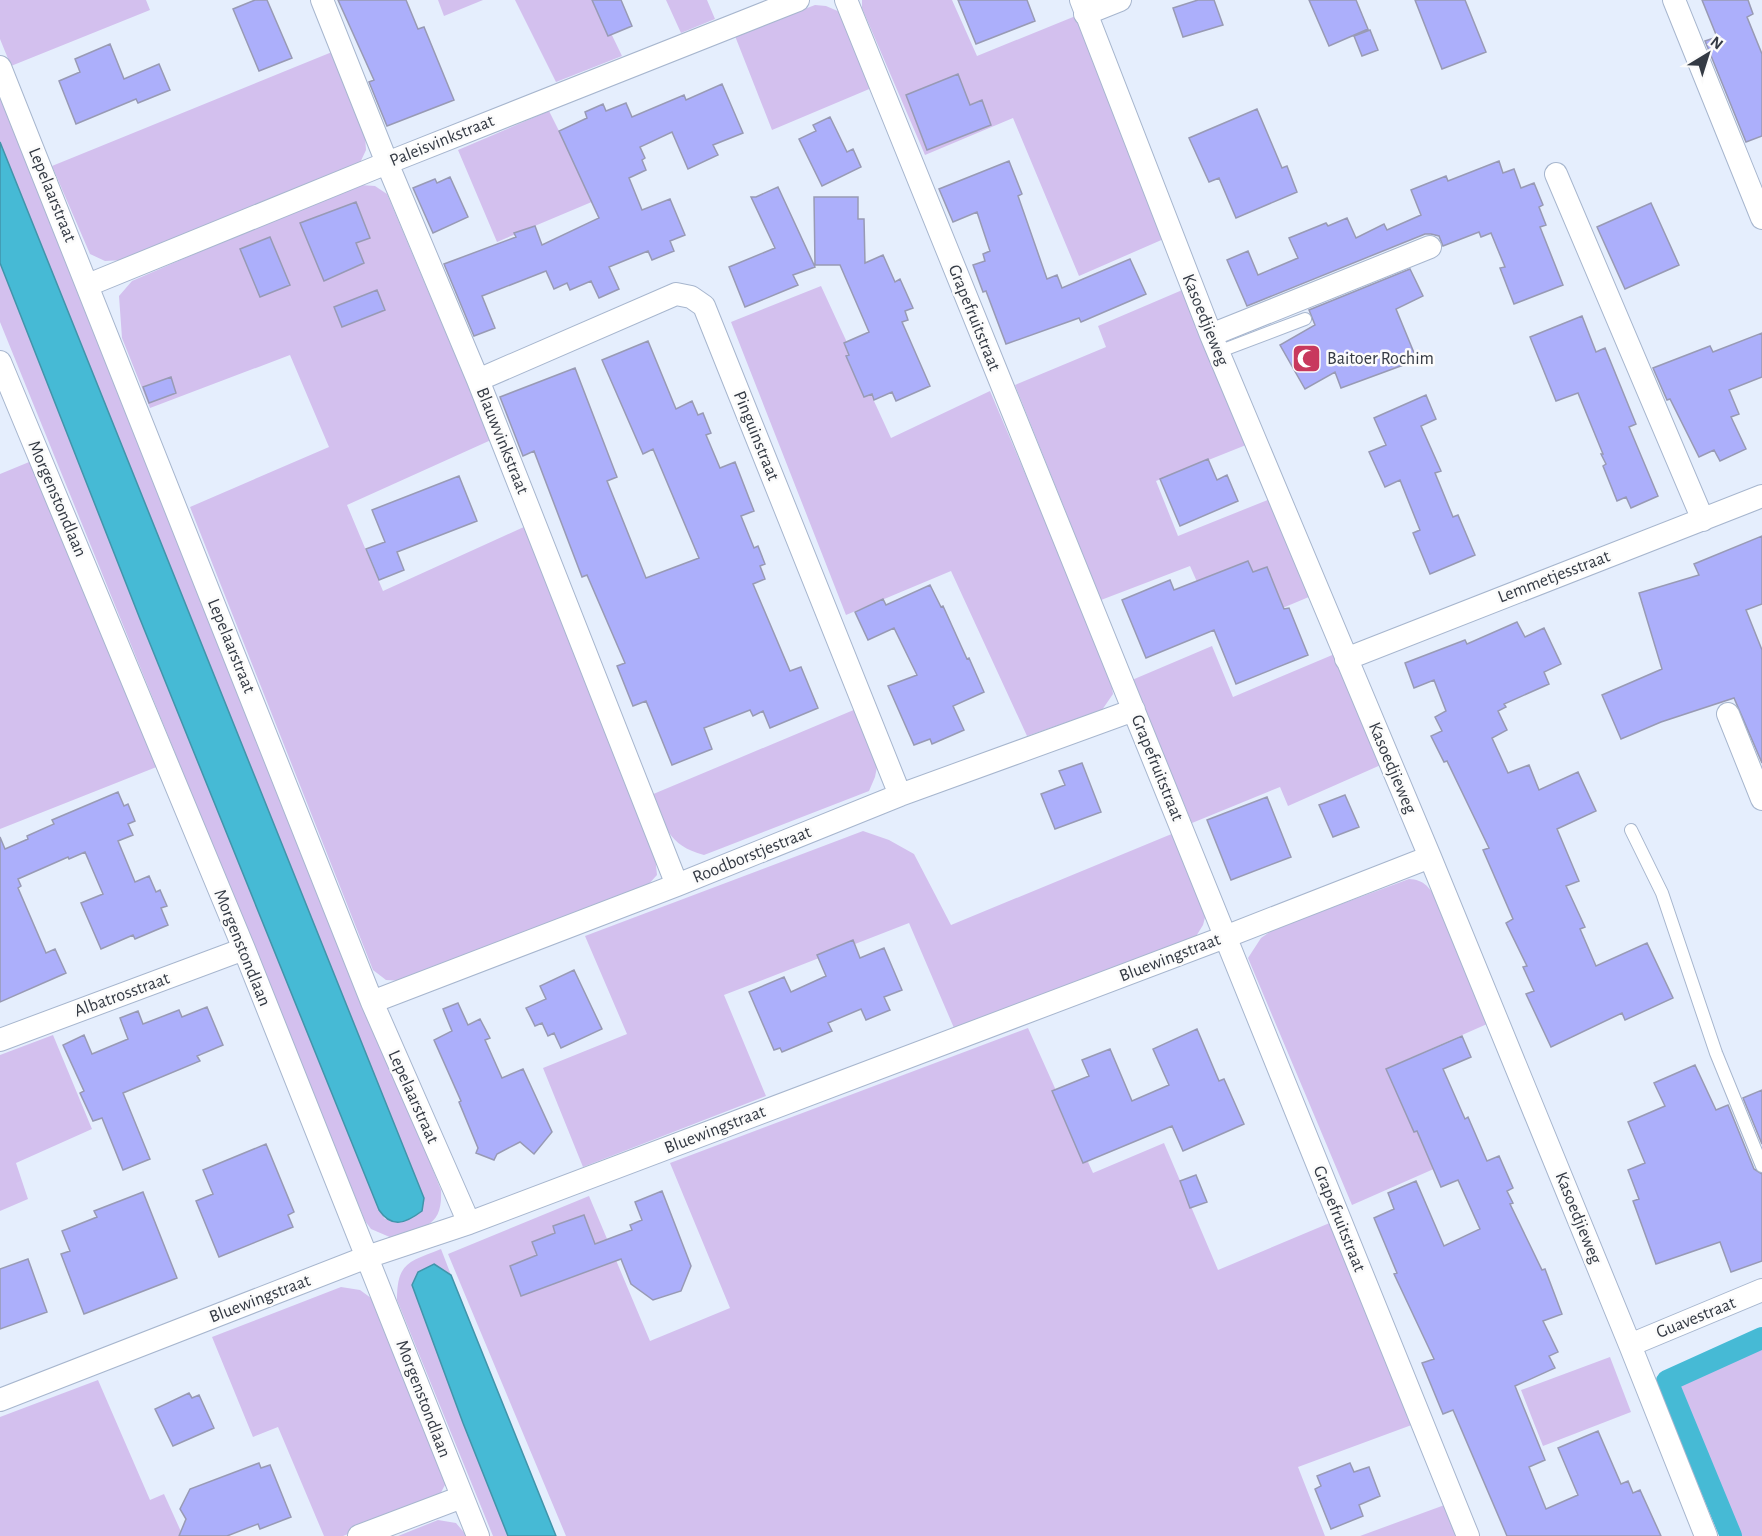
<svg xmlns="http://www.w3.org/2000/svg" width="1762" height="1536" font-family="'Alegreya Sans',sans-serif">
<rect width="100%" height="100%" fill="#e5eefd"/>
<!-- green -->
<path fill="#d3c0ee" d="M0 0H146L150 10 11 66 0 39Z
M438 0H483L444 16Z
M515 0H595L622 56 556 82Z
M666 0H707L715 19 681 33Z
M862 0H952L977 56 1078 15 1166 238 1079 276 1013 118 925 155 862 8Z
M815 5 826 6 840 12 874 87 772 130 735 36Z
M332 52 365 135 366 150 359 165 124 260 105 261 90 254 52 166Z
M0 88 441 1190C443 1228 423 1227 392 1238L371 1229 365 1221 0 322V263L140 619 379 1210 385 1219 424 1198 0 142Z
M549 111 594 201 497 242 458 150Z
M361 185 375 186 387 194 491 440 347 505 383 591 526 526 655 855 657 875 647 886 403 981 386 980 373 970 190 507 329 447 290 355 150 408 122 338 119 296 132 281 342 190Z
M821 286 891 438 990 391 1110 674 1113 694 1102 710 1027 736 951 571 846 615 731 322Z
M1187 288 1251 443 1156 481 1178 536 1275 497 1316 594 1220 634 1190 566 1101 600 1015 385 1106 347 1098 326Z
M34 460 159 766 0 829V474Z
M1212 646 1233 697 1337 653 1383 764 1288 806 1280 787 1192 823 1132 680Z
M856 709 878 762 875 777 869 791 704 855C667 845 666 826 651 795Z
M863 831 889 840 914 854 951 925 1174 833 1207 910 1203 925 1195 938 954 1028 909 923 724 995 766 1096 583 1167 543 1068 627 1034 585 936Z
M1409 879C1424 880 1428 886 1436 898L1487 1024 1392 1066 1436 1168 1352 1205 1248 958 1261 938 1274 929Z
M1028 1028 1093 1173 1164 1143 1218 1270 1332 1222 1417 1423 1298 1467 1325 1536H566L448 1254 589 1196 650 1341 730 1308 670 1163Z
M53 1035 92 1129 16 1163 28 1199 0 1211V1055Z
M441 1249 451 1275 434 1264 463 1423 508 1536H493L397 1300C397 1262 409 1262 441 1249Z
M341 1287 360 1290 371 1298 446 1483 437 1500 343 1536H324L278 1427 253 1437 212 1337Z
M1762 1338V1536H1731L1667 1381Z
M1610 1357 1631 1412 1543 1446 1521 1390Z
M98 1380 150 1500 164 1494 183 1536H0V1417Z
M1450 1503 1463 1536H1360Z
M438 1520 456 1523 467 1536H398Z"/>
<!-- water -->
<path fill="#46bad5" stroke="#4194aa" stroke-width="1.5" d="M0 142 424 1198 422 1211C406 1223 392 1229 379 1210L140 619 0 263Z
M434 1264 451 1275 556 1536H508L463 1423 412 1285 418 1272Z"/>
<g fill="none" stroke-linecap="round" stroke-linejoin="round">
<!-- canal -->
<path stroke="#46bad5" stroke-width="22" d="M1731 1536 1667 1381 1762 1338"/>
</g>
<!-- building -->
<path fill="#acaffb" stroke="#989ab4" stroke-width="1.5" d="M255 0H267L292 58 259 71 233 9Z
M338 0H406L418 29 424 27 454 100 387 126 369 82 374 80Z
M592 0H621L632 26 608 36Z
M958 0H1027L1035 21 976 44Z
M1198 0H1214L1223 25 1183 37 1173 8Z
M1309 0H1356L1368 29 1329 46Z
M1415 0H1465L1486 52 1442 69Z
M1702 0H1748L1753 14 1747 17 1762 54V136L1746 142 1705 41 1717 37Z
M1370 30 1378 50 1362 56 1354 36Z
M110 44 124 79 159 64 170 90 138 103 136 99 76 124 59 81 80 72 75 59Z
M958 74 970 105 982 100 991 125 927 150 906 95Z
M722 84 743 133 713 145 718 155 688 169 672 132 640 147 645 158 642 160 646 170 629 178 642 210 670 199 685 235 670 241 674 251 652 260 648 251 609 267 619 289 599 298 591 281 570 290 567 283 554 289 546 271 482 296 495 328 474 336 444 264 516 237 514 233 535 226 542 245 599 218 559 131 587 118 585 112 603 104 606 111 626 103 632 117 684 95 686 100Z
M1257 109 1282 168 1287 166 1297 192 1236 218 1219 178 1209 182 1189 138Z
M830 117 847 152 853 149 861 167 822 186 799 139 816 131 813 125Z
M1009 161 1022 194 1018 196 1047 279 1057 275 1062 288 1130 259 1146 294 1081 322 1079 318 1006 344 986 291 983 292 973 265 985 261 983 254 990 251 977 212 953 222 939 189Z
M1499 161 1503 173 1514 169 1521 188 1534 183 1543 205 1539 207 1546 225 1540 227 1563 285 1514 304 1500 268 1505 267 1491 233 1481 237 1479 232 1443 246 1439 236 1431 234H1425L1247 306 1227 260 1248 251 1258 275 1298 258 1289 238 1326 223 1328 226 1347 218 1356 238 1384 224 1387 230 1421 215 1411 190 1446 176 1448 181Z
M450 177 468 217 433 233 413 188 435 179 437 183Z
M778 187 815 267 793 275 798 285 745 307 729 267 775 248 751 197H756Z
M814 197H858V219H864L865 263 883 255 895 282 900 279 913 308 905 311 908 320 902 322 930 386 896 401 892 392 874 400 872 394 864 397 846 356 849 355 844 343 869 332 840 265H815Z
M356 202 370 238 356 243 364 263 324 281 300 223Z
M1651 203 1679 265 1625 289 1597 227Z
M270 237 290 285 260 297 240 249Z
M1410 269 1423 296 1396 309 1417 360 1341 388 1335 372 1305 389 1280 345 1315 325 1309 310Z
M377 290 385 310 342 327 334 307Z
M1582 316 1596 352 1605 348 1636 424 1629 427 1658 496 1631 508 1626 497 1617 501 1603 466 1606 464 1601 454H1603L1578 393 1556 401 1530 337Z
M1762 333V377L1729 390 1739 414 1731 417 1746 449 1720 461 1714 450 1699 457 1670 399 1667 400 1653 368 1710 346 1713 352Z
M648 341 676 409 692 401 698 415 703 413 711 433 706 435 720 468 735 462 754 511 741 516 754 548 758 546 765 564 760 566 765 579 753 584 790 671 801 667 818 708 770 728 763 711 753 716 750 710 704 728 712 749 672 765 646 701 633 706 617 666 625 663 587 575 582 577 534 451 523 456 500 397 575 368 617 477 607 481 646 578 699 558 653 449 643 454 602 360Z
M171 377 176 393 149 403 143 387Z
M1426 395 1436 419 1421 426 1441 471 1435 473 1453 517 1458 515 1475 555 1430 574 1413 533 1420 530 1400 480 1385 487 1369 452 1386 445 1374 418Z
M1208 459 1217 480 1227 475 1238 501 1180 526 1160 479Z
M459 476 477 521 397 552 404 570 379 580 366 549 385 542 372 510Z
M1762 536V604L1746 610 1762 650V763L1734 698 1661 722 1621 739 1602 695 1662 669 1639 593 1699 575 1694 564Z
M1248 561 1253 572 1267 567 1284 609 1289 608 1308 655 1236 684 1214 630 1146 658 1122 600 1170 580 1174 590Z
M930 585 941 607 943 606 967 659 969 658 984 692 953 706 964 730 932 744 930 739 914 745 888 686 917 675 894 628 868 640 855 612 883 599 886 605Z
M1517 622 1525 637 1544 628 1561 664 1544 672 1549 684 1504 704 1506 707 1498 711 1507 730 1492 738 1508 773 1529 765 1539 790 1578 772 1596 811 1557 829 1579 881 1566 886 1585 927 1580 929 1596 966 1647 943 1673 998 1625 1020 1622 1013 1551 1047 1526 994 1534 991 1523 967 1527 966 1506 923 1513 919 1483 850 1489 848 1447 761 1444 762 1431 736 1442 731 1435 717 1446 711 1434 680 1414 688 1405 663 1465 640 1467 644Z
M1082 763 1101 812 1055 829 1041 794 1065 785 1059 771Z
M118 792 124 806 128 804 135 821 128 824 133 835 118 841 135 882 149 876 156 892 160 890 167 906 161 908 168 925 135 939 133 935 101 949 81 903 103 894 85 852 69 859 68 857 18 879 21 886 18 888 46 953 55 949 66 973 0 1002V837L5 849 28 839 27 836 54 824 52 820Z
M1345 795 1359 827 1333 837 1319 805Z
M1267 797 1291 857 1231 880 1207 820Z
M853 940 860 958 884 948 902 990 884 997 890 1010 866 1020 861 1009 828 1023 832 1031 782 1052 780 1048 774 1050 749 992 784 977 791 992 826 976 817 955Z
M574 970 602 1029 561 1048 554 1033 548 1036 542 1023 535 1026 526 1008 546 999 540 986Z
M458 1003 468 1025 480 1019 490 1038 485 1040 502 1078 523 1069 552 1132 534 1154 520 1142 497 1154 494 1160 476 1153 478 1148 459 1102 461 1101 434 1040 452 1031 443 1009Z
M207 1007 223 1045 197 1056 200 1061 123 1093 150 1159 123 1170 102 1118 93 1121 80 1093 84 1091 63 1045 84 1035 92 1054 128 1039 120 1018 138 1011 143 1024 179 1010 182 1017Z
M1197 1029 1219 1081 1224 1079 1244 1124 1183 1151 1172 1126 1083 1163 1052 1091 1089 1076 1082 1060 1110 1049 1132 1101 1169 1085 1153 1049Z
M1462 1036 1471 1057 1443 1069 1465 1119 1468 1117 1487 1161 1499 1156 1513 1188 1507 1191 1513 1203 1510 1204 1542 1270 1545 1269 1562 1314 1543 1321 1558 1352 1549 1356 1555 1368 1515 1386 1545 1460 1529 1467 1546 1509 1578 1495 1558 1448 1598 1431 1621 1484 1628 1481 1633 1493 1640 1490 1661 1536H1507L1453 1410 1443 1414 1422 1363 1434 1359 1394 1274 1397 1273 1374 1218 1394 1209 1388 1193 1416 1181 1444 1246 1480 1229 1458 1180 1441 1187 1417 1131 1414 1132 1386 1069Z
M1695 1065 1716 1110 1728 1105 1754 1169 1762 1174V1261L1731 1272 1720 1242 1656 1264 1633 1201 1639 1199 1628 1170 1645 1163 1628 1122 1665 1106 1654 1083Z
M1762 1090V1144L1743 1098Z
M266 1144 294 1212 288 1215 293 1227 219 1257 196 1201 213 1194 203 1170Z
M1196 1175 1207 1202 1190 1208 1180 1181Z
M662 1191 691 1266 681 1291 653 1300 631 1284 621 1259 521 1296 510 1266 537 1255 532 1242 555 1233 553 1226 584 1215 595 1244 632 1230 630 1225 642 1220 635 1202Z
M143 1192 177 1278 84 1314 61 1254 70 1251 62 1231 97 1217 94 1211Z
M28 1259 47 1312 0 1329V1269Z
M189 1393 192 1398 199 1395 214 1428 173 1446 155 1409Z
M259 1463 261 1468 270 1465 291 1517 260 1529 258 1524 227 1536H179L186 1519 180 1509 190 1489Z
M1350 1463 1354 1472 1369 1467 1380 1496 1359 1505 1363 1516 1331 1529 1315 1489 1321 1486 1317 1476Z"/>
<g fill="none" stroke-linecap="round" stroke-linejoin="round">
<defs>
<path id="service" d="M1218 352 1305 319
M1631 830 1662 893 1716 1053 1762 1166"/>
<path id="minor" d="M322 0 387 163 478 380 677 885
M846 0 1468 1536
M1081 0 1211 335 1430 857 1630 1345 1706 1536
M1674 0 1762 218
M1085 14 1120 0
M0 67 372 1002 469 1223
M1556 174 1703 520
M88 285 387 163 798 0
M1211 335 1430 247
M0 362 244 949 478 1536
M478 380 676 294 691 297 704 306 900 795
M1346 659 1762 496
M1728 714 1762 799
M372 1002 677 885 900 795 1134 710
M0 1040 244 949
M1630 1345 1762 1290
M0 1400 367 1257 469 1223 1225 937 1430 857
M359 1536 462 1497"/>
</defs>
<!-- service casing -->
<use href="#service" stroke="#a7b6ce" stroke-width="14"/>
<!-- minor casing -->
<use href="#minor" stroke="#a7b6ce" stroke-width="24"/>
<!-- service -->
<use href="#service" stroke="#fff" stroke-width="12"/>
<!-- minor -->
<use href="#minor" stroke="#fff" stroke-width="22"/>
</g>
<!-- icons -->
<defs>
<symbol id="mosque-square" viewBox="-11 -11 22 22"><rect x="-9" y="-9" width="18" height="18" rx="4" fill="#c8395e" stroke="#fbfbfb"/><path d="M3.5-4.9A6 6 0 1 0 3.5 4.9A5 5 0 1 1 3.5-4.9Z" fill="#fff"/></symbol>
</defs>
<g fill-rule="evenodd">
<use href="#mosque-square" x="1290" y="342" width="33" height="33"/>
</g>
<g text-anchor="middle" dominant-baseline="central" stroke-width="5" stroke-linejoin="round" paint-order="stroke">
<!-- street labels -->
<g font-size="18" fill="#343a44" stroke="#fbfbfb">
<text transform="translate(442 141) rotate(-22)">Paleisvinkstraat</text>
<text transform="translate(52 195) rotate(68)">Lepelaarstraat</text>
<text transform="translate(974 318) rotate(68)">Grapefruitstraat</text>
<text transform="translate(1205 320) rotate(68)">Kasoedjieweg</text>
<text transform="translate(756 436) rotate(68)">Pinguinstraat</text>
<text transform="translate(502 441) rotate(68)">Blauwvinkstraat</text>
<text transform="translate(57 499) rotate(67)">Morgenstondlaan</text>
<text transform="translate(1554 577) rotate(-21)">Lemmetjesstraat</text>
<text transform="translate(231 646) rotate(68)">Lepelaarstraat</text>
<text transform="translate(1157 768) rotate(68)">Grapefruitstraat</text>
<text transform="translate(1392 768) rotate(67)">Kasoedjieweg</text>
<text transform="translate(752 855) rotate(-22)">Roodborstjestraat</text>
<text transform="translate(242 948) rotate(68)">Morgenstondlaan</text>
<text transform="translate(1170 958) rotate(-21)">Bluewingstraat</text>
<text transform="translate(122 995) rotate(-20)">Albatrosstraat</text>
<text transform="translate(413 1097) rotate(66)">Lepelaarstraat</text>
<text transform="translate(715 1130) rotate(-21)">Bluewingstraat</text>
<text transform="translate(1578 1218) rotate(68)">Kasoedjieweg</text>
<text transform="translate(1339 1219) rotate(68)">Grapefruitstraat</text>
<text transform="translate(260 1299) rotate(-21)">Bluewingstraat</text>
<text transform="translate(1696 1318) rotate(-22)">Guavestraat</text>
<text transform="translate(423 1399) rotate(69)">Morgenstondlaan</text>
</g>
<!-- poi labels -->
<g font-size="18" fill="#343a44" stroke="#fbfbfb" text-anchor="start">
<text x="1327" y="359">Baitoer Rochim</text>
</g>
</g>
<!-- north arrow -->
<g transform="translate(1708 54) rotate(38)" stroke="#fbfbfb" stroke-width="4.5" paint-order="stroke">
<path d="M0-4.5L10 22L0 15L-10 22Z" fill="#343a44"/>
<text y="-9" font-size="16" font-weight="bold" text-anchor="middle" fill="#343a44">N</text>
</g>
</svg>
